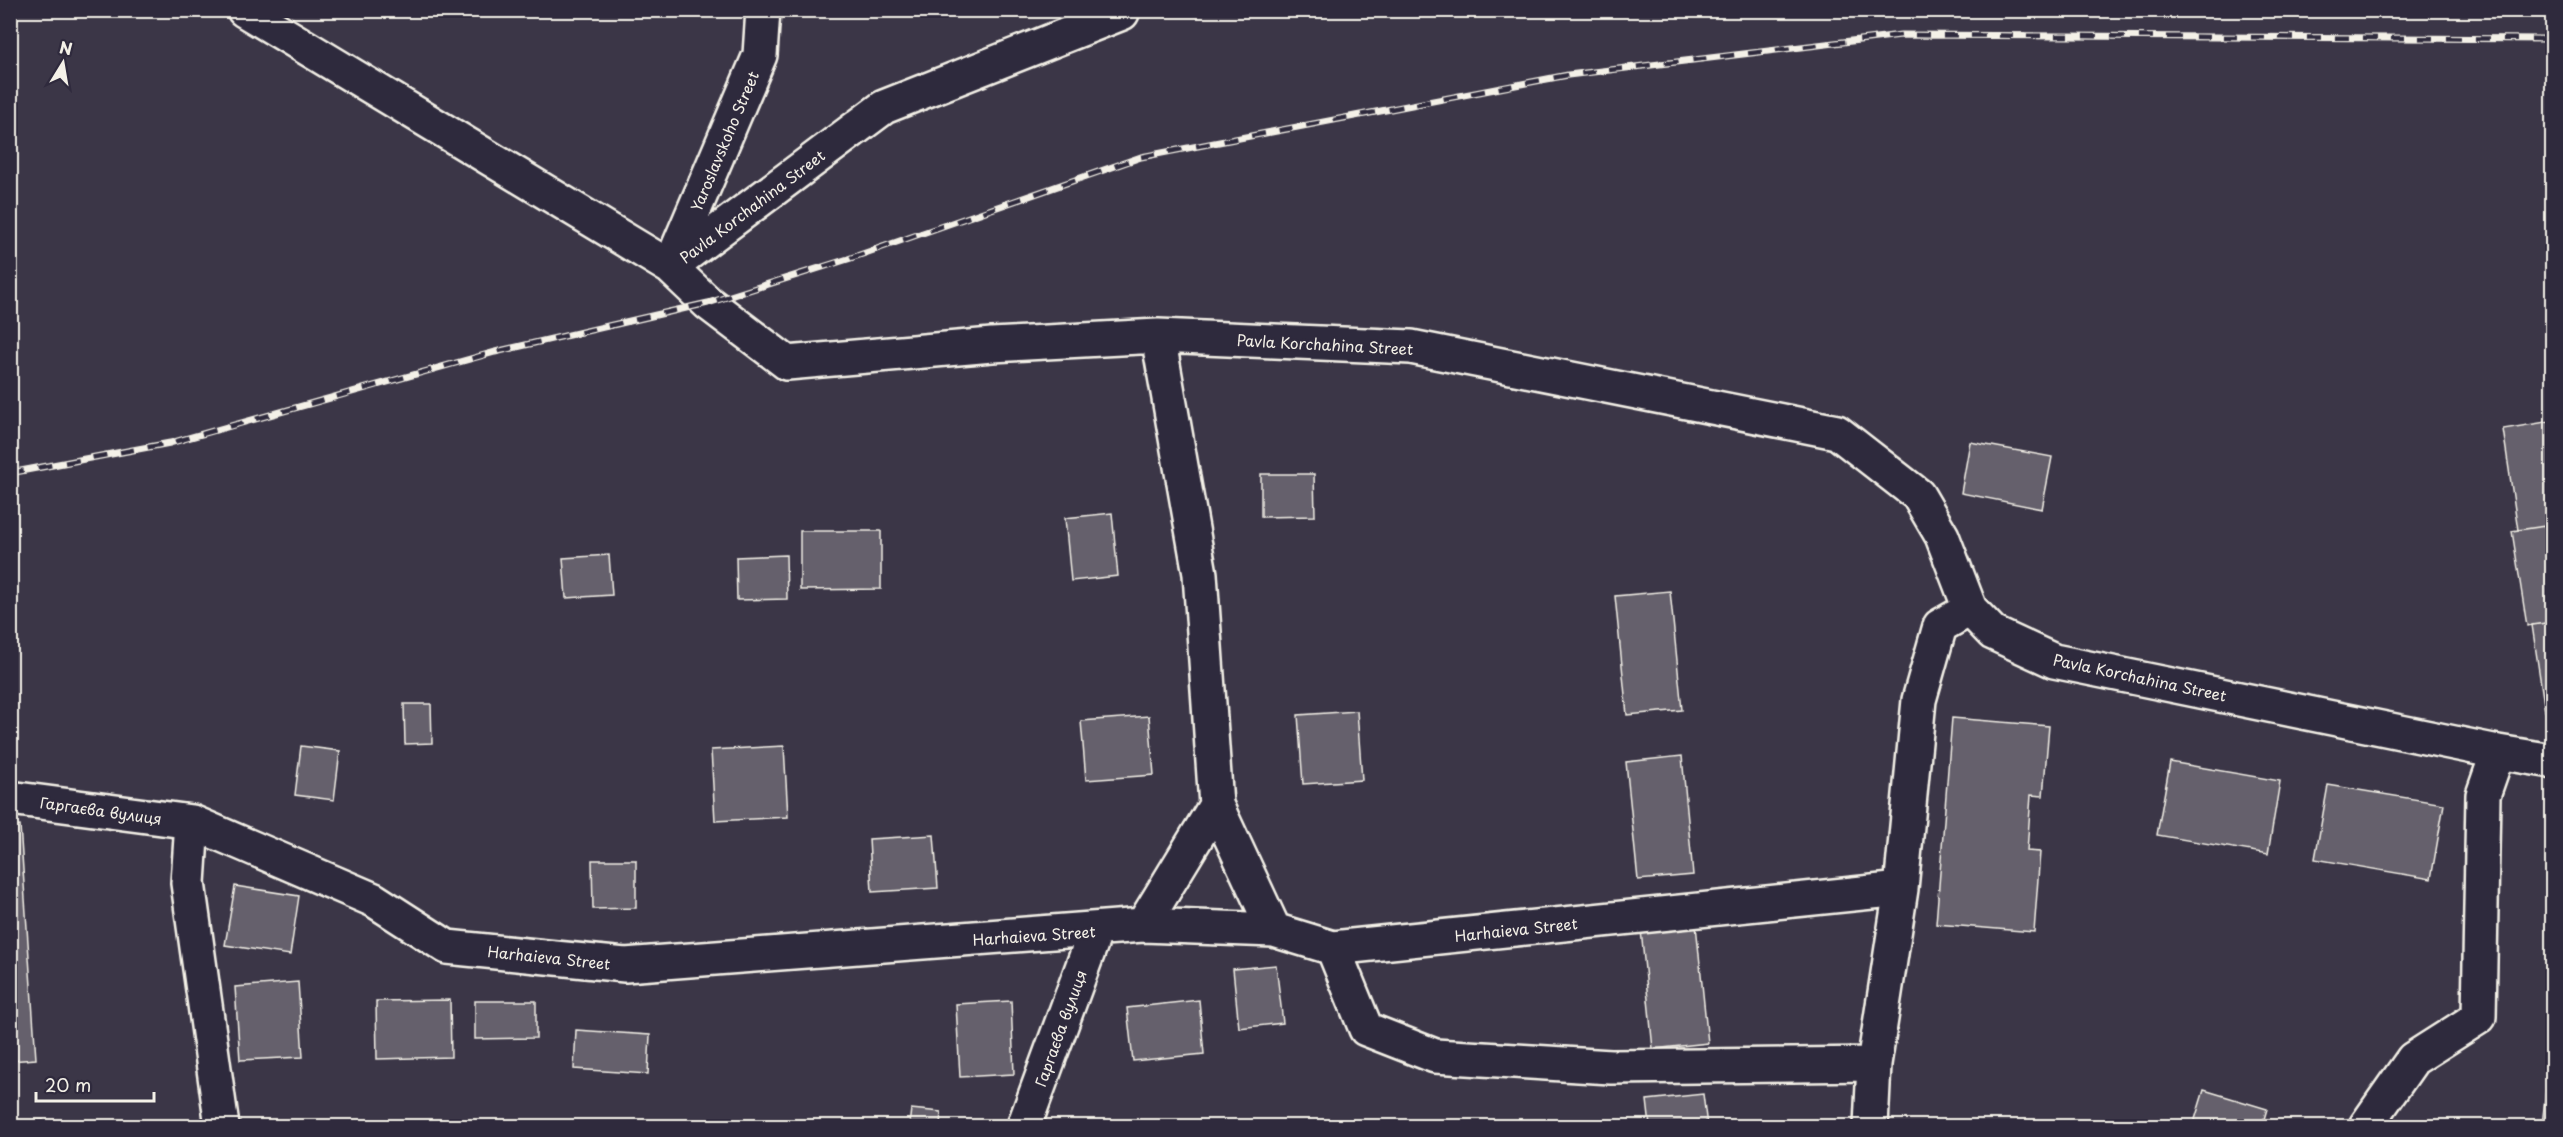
<svg xmlns="http://www.w3.org/2000/svg" width="2563" height="1137" font-family="'Playpen Sans',sans-serif">
<rect width="100%" height="100%" fill="#3b3647"/>
<filter id="ink" filterUnits="userSpaceOnUse"><feTurbulence type="fractalNoise" baseFrequency=".0167" numOctaves="2"/><feDisplacementMap in="SourceGraphic" scale="12" xChannelSelector="R" yChannelSelector="G"/><feConvolveMatrix kernelMatrix="1 2 1 2 8 2 1 2 1" color-interpolation-filters="sRGB"/></filter>
<g filter="url(#ink)">
<!-- building -->
<path fill="#65616c" stroke="#f4f1e8" stroke-width="1.5" d="M2552 421V525L2518 530 2503 429Z
M1970 442 2052 457 2042 509 1961 493Z
M1261 474H1314L1315 516 1261 517Z
M1112 513 1118 576 1071 581 1065 518Z
M2552 525V622L2527 626 2512 531Z
M800 531H881V589L800 590Z
M609 555 612 595 566 598 563 558Z
M786 555 787 599 737 600 736 557Z
M1670 591 1682 710 1627 715 1615 596Z
M2552 622V709L2545 711 2532 625Z
M404 704H431L432 743 405 744Z
M1357 711 1362 780 1303 784 1298 715Z
M1149 716 1154 775 1086 780 1081 721Z
M1952 718 2049 726 2043 796 2031 795 2027 851 2040 852 2034 932 1936 924Z
M301 746 340 751 334 800 295 795Z
M784 746 788 817 715 821 711 750Z
M1682 756 1693 875 1638 880 1626 762Z
M2170 762 2280 781 2268 854 2157 835Z
M2328 785 2444 804 2431 879 2315 859Z
M20 826 36 1059 10 1061V827Z
M934 835 938 888 872 892 869 839Z
M592 860H636V908L593 909Z
M235 886 299 896 290 955 225 945Z
M1696 925 1708 1043 1653 1049 1641 930Z
M1276 965 1283 1023 1239 1028 1233 969Z
M298 982 303 1057 240 1060 235 987Z
M450 1000 451 1057 377 1059 376 1001Z
M1199 1000 1204 1054 1133 1061 1127 1008Z
M475 1001H536V1038L475 1039Z
M1011 1001 1014 1074 960 1077 956 1004Z
M576 1030 650 1035 648 1074 574 1069Z
M2546 1089H2552V1126H2542Z
M2204 1090 2267 1109 2262 1126H2193Z
M1703 1094 1707 1126H1650L1647 1100Z
M911 1109 941 1112 940 1126H909Z
M43 1120 44 1126H10V1122Z"/>
<g fill="none" stroke-linecap="round" stroke-linejoin="round">
<defs>
<path id="minor" d="M244 10 670 267 760 55 763 10
M1122 13 884 107 670 267 708 303 787 363 992 345 1158 336 1411 347 1837 432 1918 495 1942 536 1970 609 1993 633 2054 661 2498 752 2552 761
M1158 336 1200 574 1216 805 1274 930
M10 798 192 822 374 900 447 947 625 965 1143 925 1274 930 1333 948 1901 889
M192 822 188 883 222 1126
M1143 925 1216 805
M1333 948 1366 1029 1435 1056 1611 1067 1874 1064
M1024 1126 1096 930
M1871 1126 1874 1064 1901 889 1919 700 1940 626 1970 609
M2366 1126 2413 1059 2479 1017 2483 795 2498 752"/>
</defs>
<!-- minor casing -->
<use href="#minor" stroke="#f4f1e8" stroke-width="38"/>
<!-- minor -->
<use href="#minor" stroke="#2f2a3d" stroke-width="33"/>
<defs>
<path id="rail" d="M10 473 170 443 495 352 708 303 848 259 1141 157 1568 75 1901 35 2552 39"/>
</defs>
<!-- rail casing -->
<use href="#rail" stroke="#f4f1e8" stroke-width="7"/>
<!-- rail -->
<use href="#rail" stroke="#2f2a3d" stroke-width="4.5" stroke-dasharray="14" stroke-linecap="butt"/>
</g>
</g>
<g text-anchor="middle" dominant-baseline="central" stroke-width="4.5" stroke-linejoin="round" paint-order="stroke">
<!-- street labels -->
<g font-size="15" fill="#f4f1e8" stroke="#2f2a3d">
<text transform="translate(724 141) rotate(-67)">Yaroslavskoho Street</text>
<text transform="translate(752 206) rotate(-37)">Pavla Korchahina Street</text>
<text transform="translate(1325 344) rotate(3)">Pavla Korchahina Street</text>
<text transform="translate(2140 677) rotate(12)">Pavla Korchahina Street</text>
<text transform="translate(101 810) rotate(8)">Гаргаєва вулиця</text>
<text transform="translate(1516 929) rotate(-6)">Harhaieva Street</text>
<text transform="translate(1034 935) rotate(-4)">Harhaieva Street</text>
<text transform="translate(549 957) rotate(6)">Harhaieva Street</text>
<text transform="translate(1060 1028) rotate(-70)">Гаргаєва вулиця</text>
</g>
</g>
<!-- margin -->
<rect width="2563" height="1137" fill="none" stroke="#2f2a3d" stroke-width="36"/>
<rect x="18" y="18" width="2527" height="1101" fill="none" stroke="#f4f1e8" stroke-width="2" filter="url(#ink)"/>
<!-- north arrow -->
<g transform="translate(63 63) rotate(11)" stroke="#2f2a3d" stroke-width="4.5" paint-order="stroke">
<path d="M0-4.5L10 22L0 15L-10 22Z" fill="#f4f1e8"/>
<text y="-9" font-size="16" font-weight="bold" text-anchor="middle" fill="#f4f1e8">N</text>
</g>
<!-- scale -->
<path d="M36 1092v9h118v-9" fill="none" stroke="#f4f1e8" stroke-width="3"/>
<text x="45" y="1092" font-size="18" fill="#f4f1e8" stroke="#2f2a3d" stroke-width="4.5" paint-order="stroke">20 m</text>
</svg>
